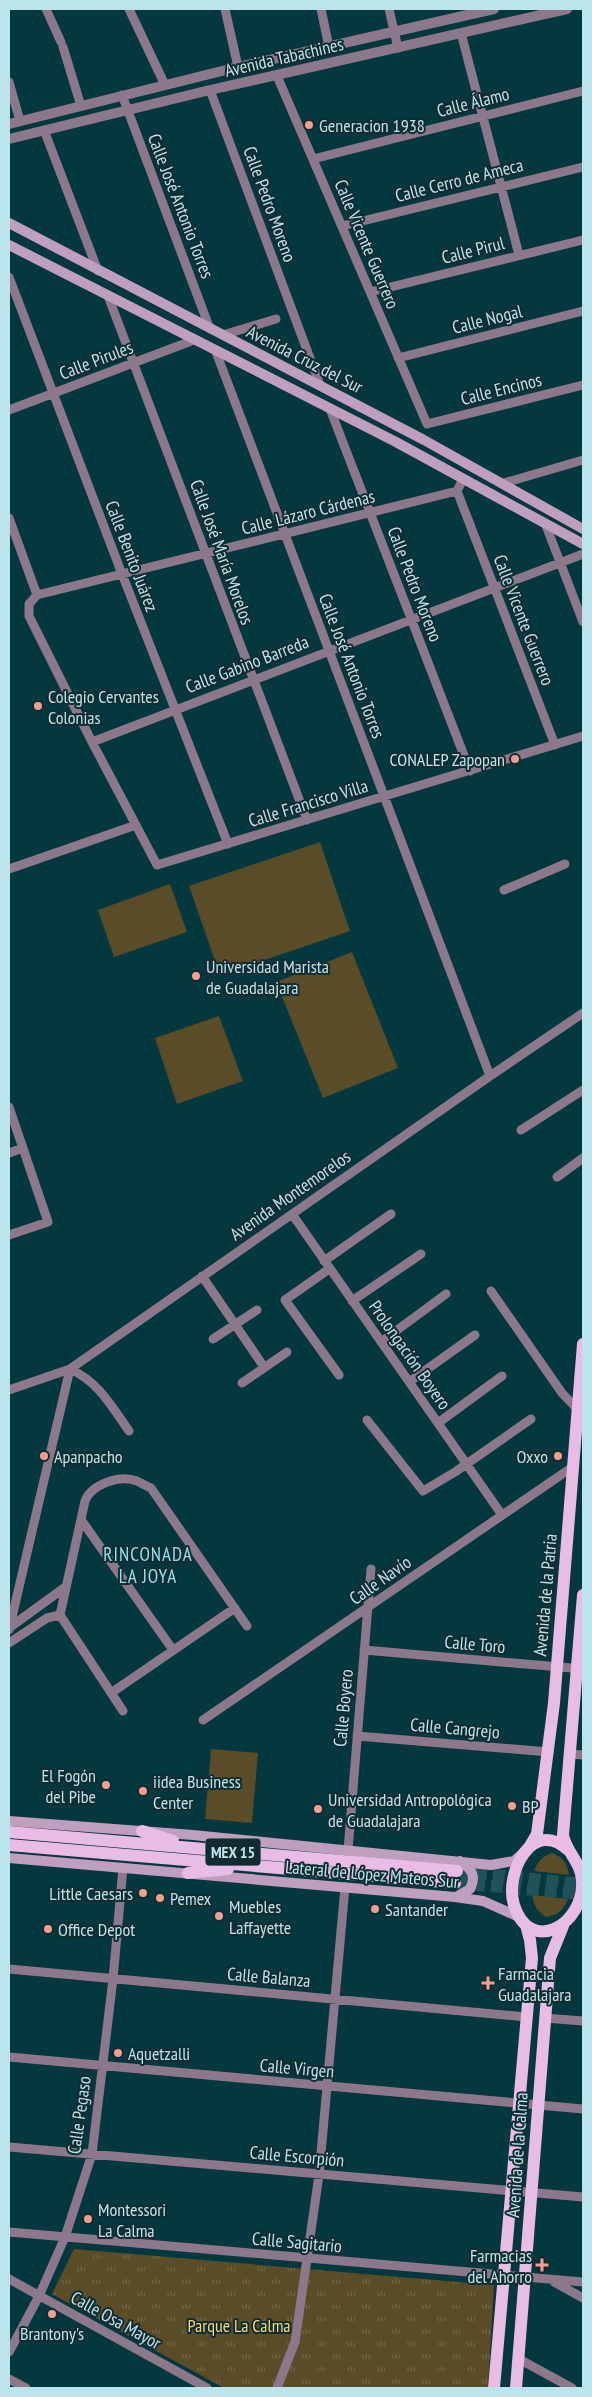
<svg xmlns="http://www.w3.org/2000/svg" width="592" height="2397" font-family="'PT Sans Narrow',sans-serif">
<defs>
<pattern id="park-tufts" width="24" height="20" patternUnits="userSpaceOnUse" patternTransform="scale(1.25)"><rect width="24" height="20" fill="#5a4c27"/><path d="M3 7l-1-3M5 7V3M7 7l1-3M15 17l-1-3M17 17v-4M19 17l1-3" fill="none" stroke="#706646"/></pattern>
</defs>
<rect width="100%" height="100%" fill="#03383f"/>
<!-- park -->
<path fill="url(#park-tufts)" d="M74 2249 494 2285 488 2388H224L52 2294Z"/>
<!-- garden -->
<path fill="#5a4c27" d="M320 842 350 931 220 975 189 886Z
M170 884 187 932 114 957 98 910Z
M352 952 398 1068 323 1098 276 982Z
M219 1016 243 1081 177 1104 155 1038Z
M211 1749 258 1753 252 1823 205 1819Z
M552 1853C564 1858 567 1863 569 1875L534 1871C538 1861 542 1857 552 1853Z
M532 1895 568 1899C563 1910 559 1915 546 1917 537 1911 534 1906 532 1895Z"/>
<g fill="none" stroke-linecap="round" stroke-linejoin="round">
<!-- primary-tunnel -->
<path stroke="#1f5259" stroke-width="12" stroke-dasharray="12 6" stroke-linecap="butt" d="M457 1871 583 1884
M455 1883 583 1894"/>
<!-- minor -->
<path stroke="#8c778b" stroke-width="9" d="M46 9 61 42
M129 9 165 85
M225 9 238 67
M321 9 329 47
M389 9 398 48
M461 33 519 255
M63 47 81 106
M277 76 427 424
M9 82 20 121
M210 90 320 385
M122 95 210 329
M44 130 98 271
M313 159 583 91
M342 226 583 167
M9 277 122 574 228 844
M370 292 583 240
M108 296 307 820
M223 335 276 319
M216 352 490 1076
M398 358 583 311
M330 409 470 771
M9 410 194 340
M427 424 583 385
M463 479 457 491 555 745
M504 483 583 460
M457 491 37 595 29 604V616L92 742 157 865 583 736
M9 518 37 595
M545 523 583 622
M92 742 583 554
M9 869 136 825
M504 890 565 864
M9 1107 48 1222 9 1235
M521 1130 583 1090
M9 1153 23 1148
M557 1177 583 1158
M292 1214 502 1515
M324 1261 391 1214
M329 1269 285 1300 339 1375
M202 1276 264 1367
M491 1291 562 1393 581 1413
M352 1301 421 1254
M213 1339 257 1310
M381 1342 446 1294
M409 1382 475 1335
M242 1383 287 1352
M9 1390 70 1369 490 1076 583 1013
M367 1420 423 1491 455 1472 531 1419
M438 1423 502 1376
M82 1521 173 1650
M9 1628 64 1588
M9 1630 70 1369C99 1382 112 1407 129 1431
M9 1643 47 1618 60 1615
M364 1650 583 1669
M111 1693 235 1608
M123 1711 60 1615 85 1501C91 1485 119 1474 137 1481 141 1483 146 1486 151 1488L247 1626
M203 1720 574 1466
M357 1736 549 1752
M571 1754 583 1755
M348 1850 371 1569
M9 1969 527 2017
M545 2018 583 2021
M9 2057 583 2109
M9 2147 583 2197
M9 2232 583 2282
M9 2279 207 2388
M554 2282 583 2298
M9 2352 39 2296 65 2237 92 2154 113 1979 123 1868
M519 2359 572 2388
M9 2379 26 2388
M277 2388 295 2342 319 2175 345 1887"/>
<!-- tertiary -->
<path stroke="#8c778b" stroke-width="10" d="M9 124 238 67 494 9
M9 139 210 90 567 9"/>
<!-- secondary -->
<path stroke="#c09ebd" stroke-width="10" d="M9 223 424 440 583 529
M9 245 396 442 583 544
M9 1821 193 1835 491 1865 514 1861 522 1854
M9 1858 455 1897 483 1901 519 1917
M456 1897 470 1889C477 1875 471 1869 460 1861"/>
<!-- primary -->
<path stroke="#e8bce5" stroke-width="12" d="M142 1831 173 1841
M9 1832 457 1871
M9 1845 455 1883
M530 1846 537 1834 554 1703 583 1344
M568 1850C533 1817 504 1873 514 1905 530 1956 585 1925 582 1880 581 1862 566 1852 563 1835L583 1595
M188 1873 228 1869
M494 2388 532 1958 530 1940 526 1925
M516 2388 550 1958 563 1926"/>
</g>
<!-- markers -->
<g fill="#f59d8f" stroke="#102c30" stroke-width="2">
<circle cx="309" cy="125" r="5"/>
<circle cx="38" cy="706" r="5"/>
<circle cx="515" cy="759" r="5"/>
<circle cx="196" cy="976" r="5"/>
<circle cx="44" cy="1456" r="5"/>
<circle cx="558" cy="1456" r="5"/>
<circle cx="106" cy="1785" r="5"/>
<circle cx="143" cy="1791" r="5"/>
<circle cx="512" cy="1806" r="5"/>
<circle cx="318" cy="1809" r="5"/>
<circle cx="143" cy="1893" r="5"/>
<circle cx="160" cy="1898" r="5"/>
<circle cx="375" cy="1909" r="5"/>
<circle cx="219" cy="1916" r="5"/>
<circle cx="48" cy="1929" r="5"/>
<path d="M485.5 1975.5h5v5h5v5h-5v5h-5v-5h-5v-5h5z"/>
<circle cx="118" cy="2053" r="5"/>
<circle cx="88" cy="2219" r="5"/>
<path d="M539.5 2257.5h5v5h5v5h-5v5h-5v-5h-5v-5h5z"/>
<circle cx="52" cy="2314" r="5"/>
</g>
<g text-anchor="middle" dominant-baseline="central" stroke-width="4" stroke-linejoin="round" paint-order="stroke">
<!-- shield labels -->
<rect fill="#102c30" stroke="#88adb3" stroke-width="1" x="205.5" y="1838.5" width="55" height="27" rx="4"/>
<g font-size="16" font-weight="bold" fill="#bbe4eb">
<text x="233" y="1852">MEX 15</text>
</g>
<!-- street labels -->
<g font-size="18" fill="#bbe4eb" stroke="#102c30">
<text transform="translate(284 57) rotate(-13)">Avenida Tabachines</text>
<text transform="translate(473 102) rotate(-14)">Calle Álamo</text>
<text transform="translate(459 180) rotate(-14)">Calle Cerro de Ameca</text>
<text transform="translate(270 204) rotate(70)">Calle Pedro Moreno</text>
<text transform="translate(181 206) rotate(69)">Calle José Antonio Torres</text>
<text transform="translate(367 244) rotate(67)">Calle Vicente Guerrero</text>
<text transform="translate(473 250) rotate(-14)">Calle Pirul</text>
<text transform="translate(487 319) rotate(-14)">Calle Nogal</text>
<text transform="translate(305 359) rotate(27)">Avenida Cruz del Sur</text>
<text transform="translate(96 360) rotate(-21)">Calle Pirules</text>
<text transform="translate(501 389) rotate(-14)">Calle Encinos</text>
<text transform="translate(308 512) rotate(-14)">Calle Lázaro Cárdenas</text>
<text transform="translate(222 552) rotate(70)">Calle José María Morelos</text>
<text transform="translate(132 556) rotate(69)">Calle Benito Juárez</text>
<text transform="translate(415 584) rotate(69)">Calle Pedro Moreno</text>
<text transform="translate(524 620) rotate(69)">Calle Vicente Guerrero</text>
<text transform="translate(247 664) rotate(-21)">Calle Gabino Barreda</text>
<text transform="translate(352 666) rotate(69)">Calle José Antonio Torres</text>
<text transform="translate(308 803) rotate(-17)">Calle Francisco Villa</text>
<text transform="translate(290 1195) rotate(-35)">Avenida Montemorelos</text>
<text transform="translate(410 1355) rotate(55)">Prolongación Boyero</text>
<text transform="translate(380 1580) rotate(-35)">Calle Navío</text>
<text transform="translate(545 1595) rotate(-85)">Avenida de la Patria</text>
<text transform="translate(475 1644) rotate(5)">Calle Toro</text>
<text transform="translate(343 1708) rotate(-85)">Calle Boyero</text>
<text transform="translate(455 1728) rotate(5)">Calle Cangrejo</text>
<text transform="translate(372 1874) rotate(5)">Lateral de López Mateos Sur</text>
<text transform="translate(269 1977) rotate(5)">Calle Balanza</text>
<text transform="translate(297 2068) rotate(5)">Calle Virgen</text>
<text transform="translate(79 2115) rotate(-82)">Calle Pegaso</text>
<text transform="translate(517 2155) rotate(-86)">Avenida de la Calma</text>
<text transform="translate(297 2156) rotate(5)">Calle Escorpión</text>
<text transform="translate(297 2242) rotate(5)">Calle Sagitario</text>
<text transform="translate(116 2320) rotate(29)">Calle Osa Mayor</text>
</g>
<!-- poi labels -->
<g font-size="18" fill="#bbe4eb" stroke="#102c30" text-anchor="start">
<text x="319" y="125">Generacion 1938</text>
<text x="48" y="696">Colegio Cervantes<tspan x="48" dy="21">Colonias</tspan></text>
<text x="505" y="759" text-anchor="end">CONALEP Zapopan</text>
<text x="206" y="966">Universidad Marista<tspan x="206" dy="21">de Guadalajara</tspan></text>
<text x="54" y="1456">Apanpacho</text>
<text x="548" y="1456" text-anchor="end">Oxxo</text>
<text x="96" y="1775" text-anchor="end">El Fogón<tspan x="96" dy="21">del Pibe</tspan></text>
<text x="153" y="1781">iidea Business<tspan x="153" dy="21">Center</tspan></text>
<text x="328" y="1799">Universidad Antropológica<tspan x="328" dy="21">de Guadalajara</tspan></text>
<text x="522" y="1806">BP</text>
<text x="133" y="1893" text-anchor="end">Little Caesars</text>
<text x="170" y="1898">Pemex</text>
<text x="229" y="1906">Muebles<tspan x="229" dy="21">Laffayette</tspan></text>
<text x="385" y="1909">Santander</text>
<text x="58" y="1929">Office Depot</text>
<text x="498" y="1973">Farmacia<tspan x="498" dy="21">Guadalajara</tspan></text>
<text x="128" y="2053">Aquetzalli</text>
<text x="98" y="2209">Montessori<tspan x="98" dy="21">La Calma</tspan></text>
<text x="532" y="2255" text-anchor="end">Farmacias<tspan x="532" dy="21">del Ahorro</tspan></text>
<text x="52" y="2333" text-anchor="middle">Brantony's</text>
</g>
<!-- park labels -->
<g font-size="18" fill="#fad576" stroke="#102c30">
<text x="239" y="2325">Parque La Calma</text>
</g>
<!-- neighbourhood labels -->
<g font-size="19" letter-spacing="1" fill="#8ae2f0" stroke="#102c30">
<text x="148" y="1554">RINCONADA<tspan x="148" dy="22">LA JOYA</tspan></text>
</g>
</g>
<!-- border -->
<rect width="592" height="2397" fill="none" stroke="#bbe4eb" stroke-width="20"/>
</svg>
